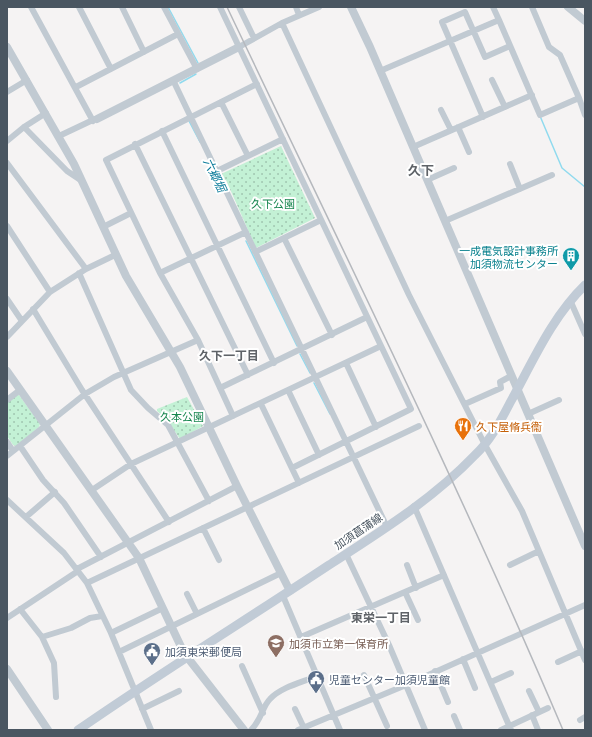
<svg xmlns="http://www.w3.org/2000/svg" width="592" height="737" font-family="Manrope,'Noto Sans JP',sans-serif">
<defs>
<pattern id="grass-dots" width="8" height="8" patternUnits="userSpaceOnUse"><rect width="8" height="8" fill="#c3f1d5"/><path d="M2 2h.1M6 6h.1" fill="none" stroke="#a0c6b0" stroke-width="1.8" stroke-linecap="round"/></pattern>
</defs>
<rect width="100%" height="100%" fill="#f5f3f3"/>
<!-- grass -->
<path fill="url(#grass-dots)" d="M281 146 315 218 256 248 226 180 224 181 221 174Z
M16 395H19L40 424 39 427 16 446 13 445 7 436V403Z
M187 397 203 426 180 439 167 420 157 411V409Z"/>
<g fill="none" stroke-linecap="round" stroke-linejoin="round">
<!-- stream -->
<path stroke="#90daee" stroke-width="1.5" d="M168 7 198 63
M180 83 196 74
M540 116 562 168 585 187
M189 121 200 142
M246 241 297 346
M300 354 310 373
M314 383 330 414"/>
<!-- minor -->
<path stroke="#c1cad2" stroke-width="6" d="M31 7 93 121
M79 7 111 69
M122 7 144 52
M164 7 197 69
M220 7 411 409 292 468
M239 7 254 38
M296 7 299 15
M499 20 540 115 579 98 560 55 549 47 532 7
M282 23 409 295 485 445 522 511 585 660
M239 47 282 23 319 7
M380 71 499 20 493 7
M173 80 387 527
M492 80 505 107
M76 87 178 34
M7 92 27 80
M579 98 585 115
M221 102 248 156
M441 110 451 130
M483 117 442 22 465 12 485 57 510 46
M24 127 67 171 82 181
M458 127 469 152
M162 131 274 363
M59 136 95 119
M7 141 24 127 46 113
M135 144 248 375
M413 147 532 95
M7 163 86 269
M510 164 520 189
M217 171 283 139
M427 180 454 168
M445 221 552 175
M7 226 50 292
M103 227 131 213
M284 238 332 335
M255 252 321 220
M79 273 131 390 148 408 168 425 209 501
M160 273 246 232
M7 299 22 321
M570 300 585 334
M33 309 82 390 169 522
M7 337 50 292 86 269 115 255
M346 363 376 427
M220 388 367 317
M288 390 319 455
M7 400 20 390
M261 404 299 483
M465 404 501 388 500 382 511 376
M528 414 559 400
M233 416 198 340 160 273 106 160 257 84
M7 442 13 451
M20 446 43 480 64 503 101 557
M7 456 85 394 114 377 198 340
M92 490 131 464 381 346
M7 500 64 553 87 583 111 633 151 730
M414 506 511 730
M26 517 55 492
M203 528 219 560
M346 554 389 645 425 730
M407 565 416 588
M510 565 539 551
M77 569 237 486
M87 583 419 426
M405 592 418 620
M187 594 197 614
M283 596 340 730
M20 609 42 637 54 663 56 697
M7 618 78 571
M111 633 163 608
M42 637 71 628 90 618 102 616
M301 637 444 575
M119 652 281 573
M463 659 475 688
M558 662 582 651
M242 666 263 713
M435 671 448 702
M364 675 387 726
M491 682 511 673
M529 691 539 712
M142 709 179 691
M295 709 304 728
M532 715 538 730
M454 716 460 730
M580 720 585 717
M251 730C262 719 262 707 270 699 281 687 303 682 317 676
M298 730 406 685 585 605
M501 730 548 708"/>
<!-- tertiary -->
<path stroke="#c1cad2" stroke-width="8" d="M351 7 370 47 585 546
M568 7 585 21
M7 47 74 164 126 276 180 367 237 486 290 591
M97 119 239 47
M7 371 139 558 184 653 244 730
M7 669 48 730"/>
<!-- secondary -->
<path stroke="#c1cbd6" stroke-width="9" d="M78 730C160 673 246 620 329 565 380 532 433 499 475 455 491 440 501 420 511 401 533 361 552 317 585 285"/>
<!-- rail -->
<path stroke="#b5b8bd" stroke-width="1.5" d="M227 7C341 247 459 485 563 730"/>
</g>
<!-- icons -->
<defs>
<symbol id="building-pin" viewBox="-11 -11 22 30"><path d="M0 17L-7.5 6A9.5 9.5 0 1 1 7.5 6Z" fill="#0f9aa8" stroke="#fff"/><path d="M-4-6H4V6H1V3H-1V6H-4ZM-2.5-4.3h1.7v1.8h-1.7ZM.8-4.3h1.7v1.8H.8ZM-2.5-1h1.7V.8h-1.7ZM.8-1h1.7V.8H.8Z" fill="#fff"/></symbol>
<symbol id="restaurant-pin" viewBox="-11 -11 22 30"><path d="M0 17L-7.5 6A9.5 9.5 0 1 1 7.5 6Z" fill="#e8710a" stroke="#fff"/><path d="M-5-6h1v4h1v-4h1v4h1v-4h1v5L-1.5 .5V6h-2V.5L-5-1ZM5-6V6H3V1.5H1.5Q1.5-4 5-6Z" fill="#fff"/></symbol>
<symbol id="school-pin" viewBox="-11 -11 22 30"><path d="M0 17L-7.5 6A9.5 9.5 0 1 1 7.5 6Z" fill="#8d6e63" stroke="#fff"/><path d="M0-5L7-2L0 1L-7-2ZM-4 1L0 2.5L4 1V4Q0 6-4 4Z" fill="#fff"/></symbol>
<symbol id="civic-pin" viewBox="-11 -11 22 30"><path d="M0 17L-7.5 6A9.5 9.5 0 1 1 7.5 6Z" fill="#5c6f8a" stroke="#fff"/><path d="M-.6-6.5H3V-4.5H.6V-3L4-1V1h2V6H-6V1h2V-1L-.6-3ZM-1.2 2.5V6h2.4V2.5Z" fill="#fff"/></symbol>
</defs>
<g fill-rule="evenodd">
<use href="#building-pin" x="561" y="246" width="20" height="27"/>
<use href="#restaurant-pin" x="453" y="416" width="20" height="27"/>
<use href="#school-pin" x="266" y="633" width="20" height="27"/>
<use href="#civic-pin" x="142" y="641" width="20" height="27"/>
<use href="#civic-pin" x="306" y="669" width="20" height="27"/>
</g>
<g text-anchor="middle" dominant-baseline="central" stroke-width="4" stroke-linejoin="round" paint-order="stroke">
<!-- park labels -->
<g font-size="11" fill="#17864f" stroke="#fff">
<text x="273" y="203">久下公園</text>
<text x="182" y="416">久本公園</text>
</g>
<!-- culture labels -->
<g font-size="11" fill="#0d838f" stroke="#fff" text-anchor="end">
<text x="558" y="250">一成電気設計事務所<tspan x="558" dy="13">加須物流センター</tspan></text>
</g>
<!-- food labels -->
<g font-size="11" fill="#c56008" stroke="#fff" text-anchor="start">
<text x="476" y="426">久下屋脩兵衞</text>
</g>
<!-- street labels -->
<g font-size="11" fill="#4a5661" stroke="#fff">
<text transform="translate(358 531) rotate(-34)">加須菖蒲線</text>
</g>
<!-- education labels -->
<g font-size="11" fill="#785e54" stroke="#fff" text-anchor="start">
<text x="289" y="643">加須市立第一保育所</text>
</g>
<!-- service labels -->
<g font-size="11" fill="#4e5e75" stroke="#fff" text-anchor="start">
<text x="165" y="651">加須東栄郵便局</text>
<text x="329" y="679">児童センター加須児童館</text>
</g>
<!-- water labels -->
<g font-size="12" font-style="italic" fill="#0c7c9b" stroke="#fff">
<text transform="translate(215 175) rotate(64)">六郷堀</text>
</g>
<!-- neighbourhood labels -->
<g font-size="12" font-weight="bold" fill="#5f6368" stroke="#fff">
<text x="229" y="355">久下一丁目</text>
<text x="381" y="617">東栄一丁目</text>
</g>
<!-- quarter labels -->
<g font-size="13" font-weight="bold" fill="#5f6368" stroke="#fff">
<text x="421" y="170">久下</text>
</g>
</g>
<!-- border -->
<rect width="592" height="737" fill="none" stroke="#4a5661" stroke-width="16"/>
</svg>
